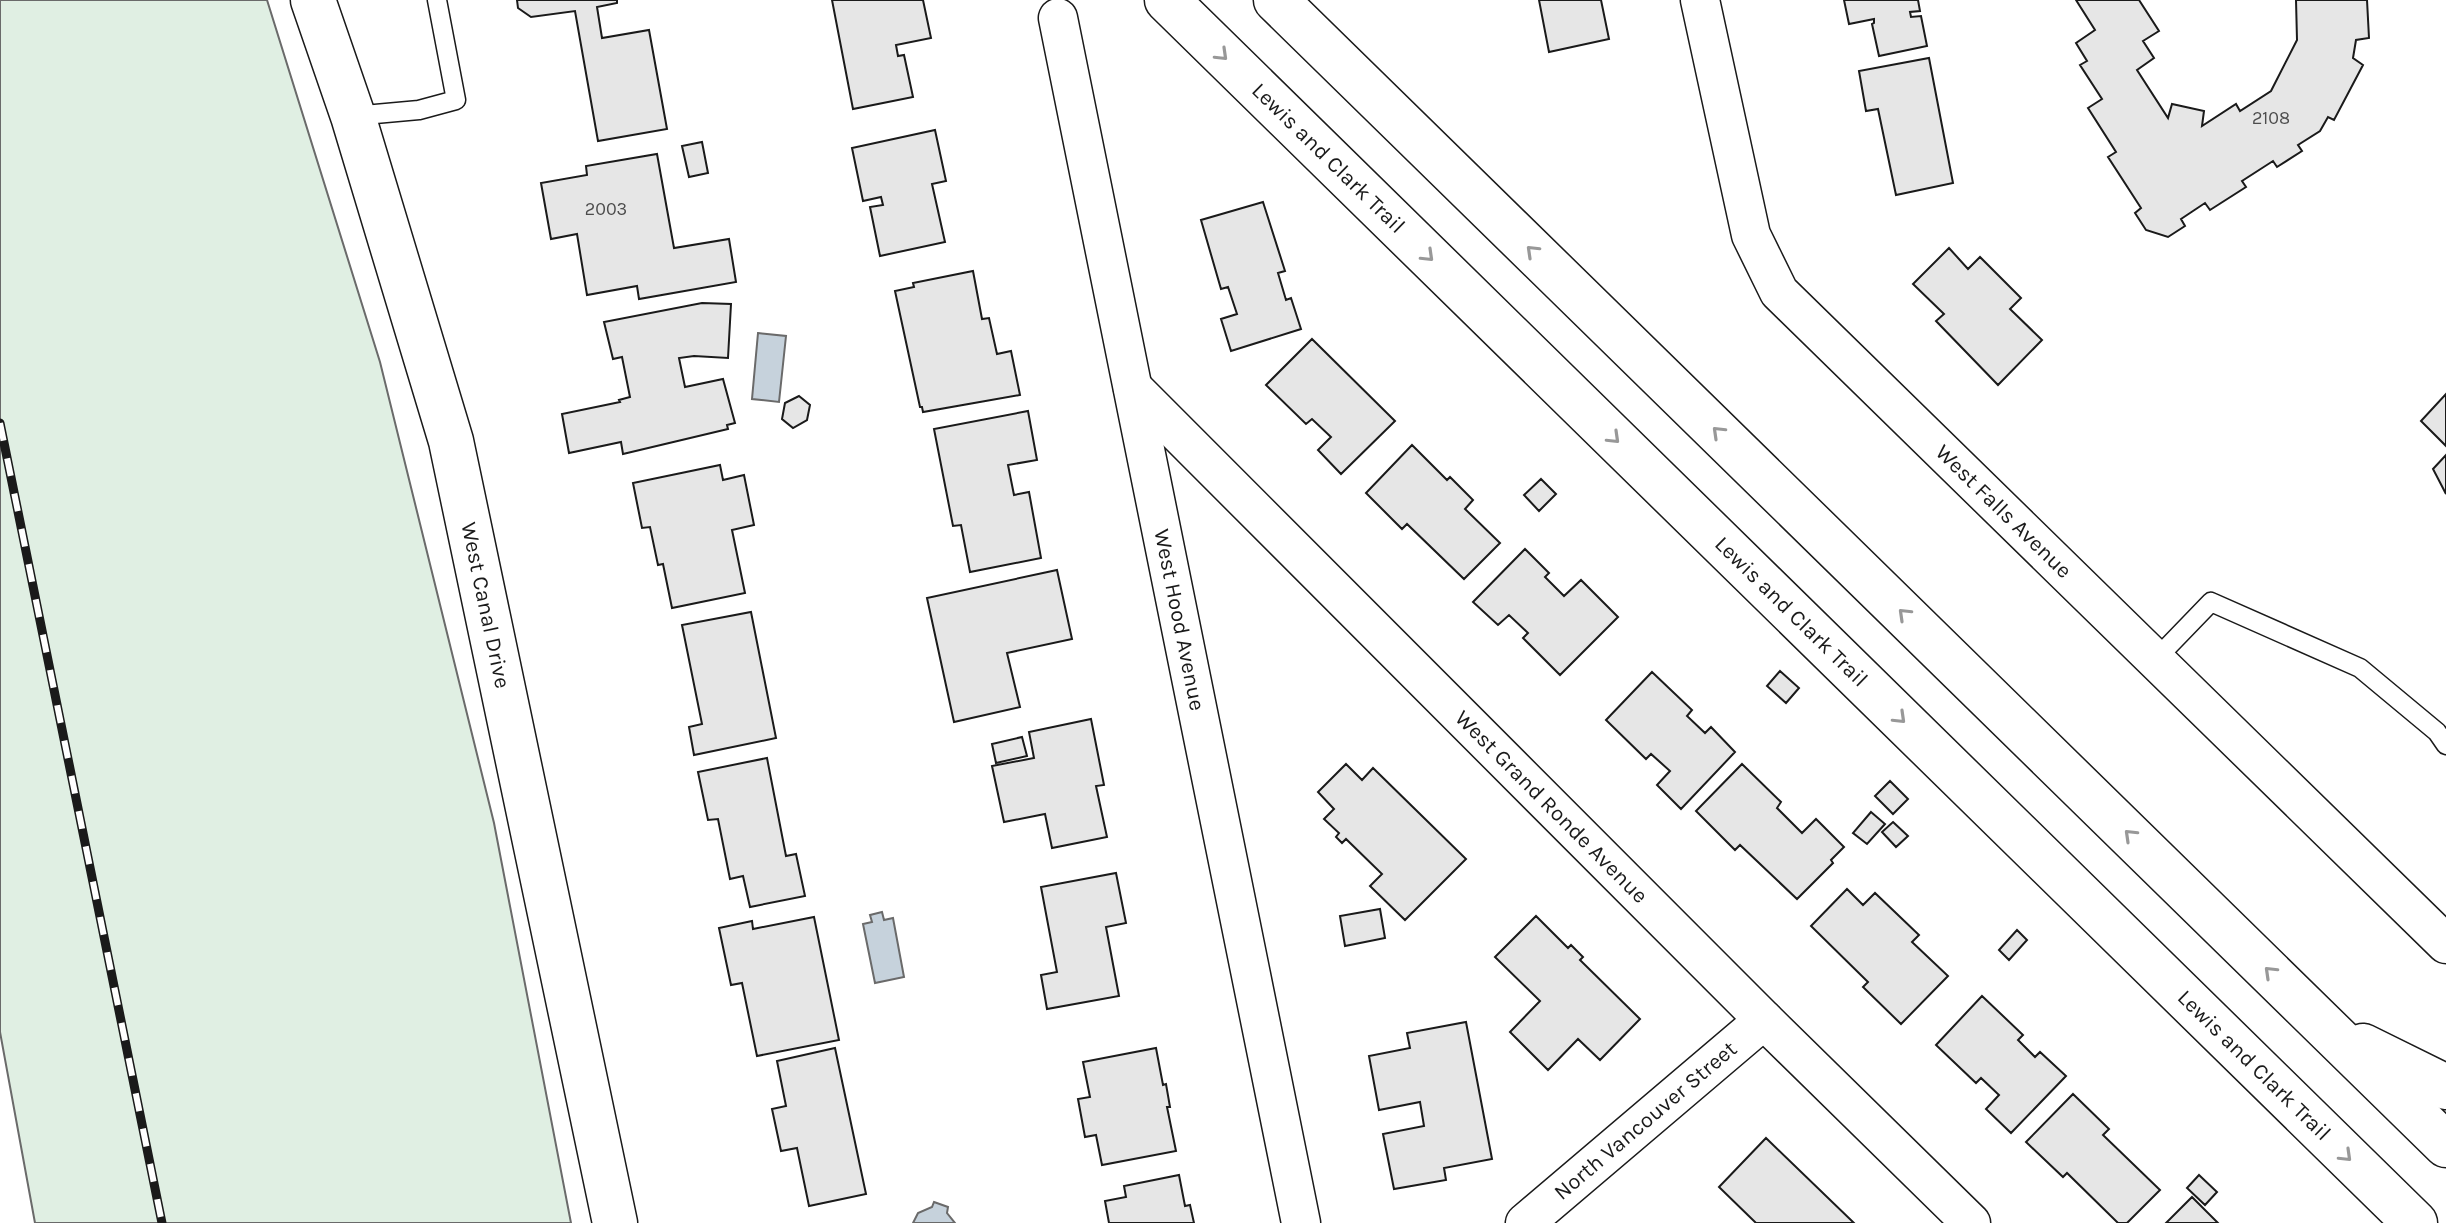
<svg xmlns="http://www.w3.org/2000/svg" width="2446" height="1223" font-family="Karla,sans-serif">
<rect width="100%" height="100%" fill="#fff"/>
<!-- green -->
<path fill="#e0efe3" stroke="#6a6a6a" stroke-width="2" d="M0 0H267L380 362 494 823 571 1223H35L0 1032Z"/>
<!-- water -->
<path fill="#c6d2dc" stroke="#6a6a6a" stroke-width="2" d="M758 333 786 336 779 402 752 399Z
M882 912 884 920 893 918 904 977 875 983 863 924 872 922 870 915Z
M934 1202 948 1207 947 1213 955 1223H913L918 1213 932 1207Z"/>
<!-- building -->
<path fill="#e6e6e6" stroke="#1a1a1a" stroke-width="2" d="M517 0H617V3L597 7 602 38 649 30 667 129 598 141 575 11 531 17 518 8Z
M832 0H923L931 38 896 45 898 56 904 55 913 97 853 109Z
M1539 0H1601L1609 39 1549 52Z
M1844 0H1918L1920 11 1910 12 1911 17 1921 16 1927 46 1879 56 1872 24 1874 23V19L1849 24Z
M2076 0H2139L2159 31 2143 41 2154 58 2137 70 2168 118 2172 104 2204 111 2202 126 2236 104 2240 111 2271 91 2297 40 2296 0H2367L2369 38 2356 40 2353 58 2363 65 2334 120 2328 117 2320 131 2298 145 2302 151 2277 167 2273 161 2242 181 2246 187 2210 210 2205 203 2181 219 2185 226 2168 237 2146 230 2135 213 2141 208 2108 157 2116 152 2088 108 2102 99 2080 65 2087 61 2076 43 2095 30Z
M1929 58 1953 183 1896 195 1878 109 1866 111 1859 71Z
M935 130 946 181 932 184 945 242 880 256 870 207 883 205 881 197 863 201 852 148Z
M702 142 708 173 689 177 682 146Z
M657 154 674 248 729 239 736 282 639 299 637 286 587 295 577 234 551 239 541 183 587 175 586 166Z
M1263 202 1285 271 1278 273 1286 300 1291 298 1301 329 1231 351 1221 319 1237 314 1228 287 1221 289 1201 220Z
M1949 248 1968 269 1980 257 2021 298 2010 309 2042 340 1998 385 1936 321 1944 314 1913 284Z
M973 271 982 319 989 318 997 354 1011 351 1020 395 923 412 922 407H920L895 291 914 287 913 283Z
M702 303 731 304 728 358 694 356 679 358 685 387 723 379 735 423 727 425 728 429 623 454 621 442 569 453 562 414 620 402 619 400 630 397 622 357 613 359 604 322Z
M1312 339 1395 421 1341 474 1318 450 1331 437 1312 419 1306 424 1266 385Z
M2446 394V446L2421 421Z
M799 396 810 405 807 420 793 428 782 419 785 403Z
M1028 411 1037 460 1008 465 1014 495 1029 492 1041 558 970 572 961 525 953 526 934 429Z
M1412 445 1447 480 1450 477 1473 500 1465 509 1500 543 1464 579 1407 524 1402 529 1366 493Z
M2446 455V494L2433 469Z
M720 465 723 480 744 475 754 525 732 530 745 593 672 608 663 564 658 565 650 527 642 528 633 483Z
M1541 479 1556 494 1539 511 1524 495Z
M1525 549 1549 573 1545 577 1564 596 1581 580 1618 617 1560 675 1523 638 1528 633 1509 615 1498 625 1473 602Z
M1057 570 1072 639 1007 653 1020 707 954 722 927 598Z
M751 612 776 738 694 755 689 727 702 724 682 625Z
M1780 671 1799 688 1786 703 1767 686Z
M1652 672 1692 710 1687 716 1705 733 1711 727 1735 752 1681 809 1657 785 1670 771 1651 754 1646 759 1606 720Z
M1091 719 1104 785 1096 786 1107 837 1052 848 1045 814 1004 822 992 766 1034 758 1029 732Z
M1022 737 1027 756 996 763 992 744Z
M767 758 786 856 796 854 805 896 750 907 743 876 730 879 718 819 708 820 698 772Z
M1346 764 1362 780 1373 768 1466 859 1405 920 1370 886 1382 874 1346 839 1342 843 1336 837 1339 833 1324 819 1334 809 1318 792Z
M1742 764 1781 802 1777 808 1802 833 1816 819 1844 847 1831 860 1833 863 1797 899 1740 845 1735 850 1696 811Z
M1890 781 1908 799 1893 814 1875 796Z
M1871 812 1885 824 1867 844 1853 833Z
M1893 822 1908 836 1896 847 1882 832Z
M1116 873 1126 923 1106 927 1119 996 1047 1009 1041 975 1057 972 1041 887Z
M1847 889 1863 905 1875 893 1919 935 1912 942 1948 976 1901 1024 1863 987 1868 982 1811 926Z
M1380 909 1385 938 1345 946 1340 916Z
M1536 916 1568 948 1571 945 1583 957 1580 960 1640 1019 1600 1060 1578 1039 1548 1070 1510 1032 1540 1001 1495 957Z
M814 917 839 1040 757 1056 742 983 731 985 719 928 752 921 753 929Z
M2017 930 2027 940 2009 960 1999 950Z
M1982 996 2023 1035 2018 1040 2035 1057 2040 1052 2066 1076 2011 1133 1986 1109 1999 1095 1981 1078 1976 1083 1936 1045Z
M1466 1022 1492 1159 1444 1168 1446 1180 1394 1189 1383 1134 1424 1126 1420 1102 1379 1110 1369 1056 1410 1048 1407 1033Z
M835 1048 866 1194 809 1206 797 1148 781 1151 772 1109 786 1106 777 1061Z
M1156 1048 1163 1085 1166 1084 1170 1107H1167L1176 1151 1102 1165 1096 1135 1085 1137 1078 1099 1090 1097 1083 1062Z
M2073 1094 2109 1129 2103 1135 2160 1190 2127 1223H2118L2067 1173 2063 1177 2026 1142Z
M1766 1138 1854 1223H1756L1719 1187Z
M1179 1175 1185 1206 1190 1205 1194 1223H1109L1105 1201 1126 1197 1124 1186Z
M2199 1175 2217 1192 2205 1205 2187 1188Z
M2192 1197 2218 1223H2166Z"/>
<g fill="none" stroke-linecap="round" stroke-linejoin="round">
<defs>
<path id="service" d="M353 116 419 110 456 100 437 0
M2154 661 2211 602 2360 668 2437 732 2446 745"/>
<g id="minor">
<path id="s1" d="M1700 0 1751 235 1779 292 2446 944"/>
<path id="s2" d="M1058 18 1301 1223"/>
<path id="s3" d="M1133 388 1764 1020 1971 1223"/>
<path id="s4" d="M1525 1223 1764 1020"/>
</g>
<g id="tertiary">
<path id="s5" d="M313 0 353 116 451 441 615 1223"/>
</g>
<g id="motorway">
<path id="s6" d="M1167 0 2415 1223"/>
<path d="M1276 0 2446 1145"/>
<path d="M2363 1046 2446 1087"/>
</g>
</defs>
<!-- service casing -->
<use href="#service" stroke="#1a1a1a" stroke-width="21"/>
<!-- minor casing -->
<use href="#minor" stroke="#1a1a1a" stroke-width="41"/>
<!-- tertiary casing -->
<use href="#tertiary" stroke="#1a1a1a" stroke-width="47"/>
<!-- motorway casing -->
<use href="#motorway" stroke="#1a1a1a" stroke-width="47"/>
<!-- service -->
<use href="#service" stroke="#fff" stroke-width="18"/>
<!-- minor -->
<use href="#minor" stroke="#fff" stroke-width="38"/>
<!-- tertiary -->
<use href="#tertiary" stroke="#fff" stroke-width="44"/>
<!-- motorway -->
<use href="#motorway" stroke="#fff" stroke-width="44"/>
<defs>
<path id="rail" d="M0 423 162 1223"/>
</defs>
<!-- rail casing -->
<use href="#rail" stroke="#1a1a1a" stroke-width="9"/>
<!-- rail -->
<use href="#rail" stroke="#fff" stroke-width="6" stroke-dasharray="18" stroke-linecap="butt"/>
</g>
<!-- one-way arrows -->
<defs><path id="oneway-chevron" d="M-2-3.5L2.5 0L-2 3.5" fill="none" stroke-width="1.6" stroke-linecap="round" stroke-linejoin="round" transform="scale(2)"/></defs>
<g stroke="#989898">
<use href="#oneway-chevron" transform="translate(1222 55) rotate(44)"/>
<use href="#oneway-chevron" transform="translate(1532 251) rotate(-136)"/>
<use href="#oneway-chevron" transform="translate(1428 256) rotate(44)"/>
<use href="#oneway-chevron" transform="translate(1718 432) rotate(-136)"/>
<use href="#oneway-chevron" transform="translate(1614 438) rotate(44)"/>
<use href="#oneway-chevron" transform="translate(1904 614) rotate(-136)"/>
<use href="#oneway-chevron" transform="translate(1900 718) rotate(44)"/>
<use href="#oneway-chevron" transform="translate(2130 835) rotate(-136)"/>
<use href="#oneway-chevron" transform="translate(2270 972) rotate(-136)"/>
<use href="#oneway-chevron" transform="translate(2346 1156) rotate(44)"/>
</g>
<g text-anchor="middle" dominant-baseline="central" stroke-width="6" stroke-linejoin="round" paint-order="stroke">
<!-- number labels -->
<g font-size="18" fill="#4d4d4d">
<text x="2271" y="118">2108</text>
<text x="606" y="209">2003</text>
</g>
<!-- street labels -->
<g font-size="22" fill="#1a1a1a" stroke="#fff">
<text stroke="none"><textPath href="#s6" startOffset="226">Lewis and Clark Trail</textPath></text>
<text stroke="none"><textPath href="#s1" startOffset="618">West Falls Avenue</textPath></text>
<text stroke="none"><textPath href="#s5" startOffset="630">West Canal Drive</textPath></text>
<text stroke="none"><textPath href="#s6" startOffset="874">Lewis and Clark Trail</textPath></text>
<text stroke="none"><textPath href="#s2" startOffset="614">West Hood Avenue</textPath></text>
<text stroke="none"><textPath href="#s3" startOffset="592">West Grand Ronde Avenue</textPath></text>
<text stroke="none"><textPath href="#s6" startOffset="1522">Lewis and Clark Trail</textPath></text>
<text stroke="none"><textPath href="#s4" startOffset="158">North Vancouver Street</textPath></text>
</g>
</g>
</svg>
